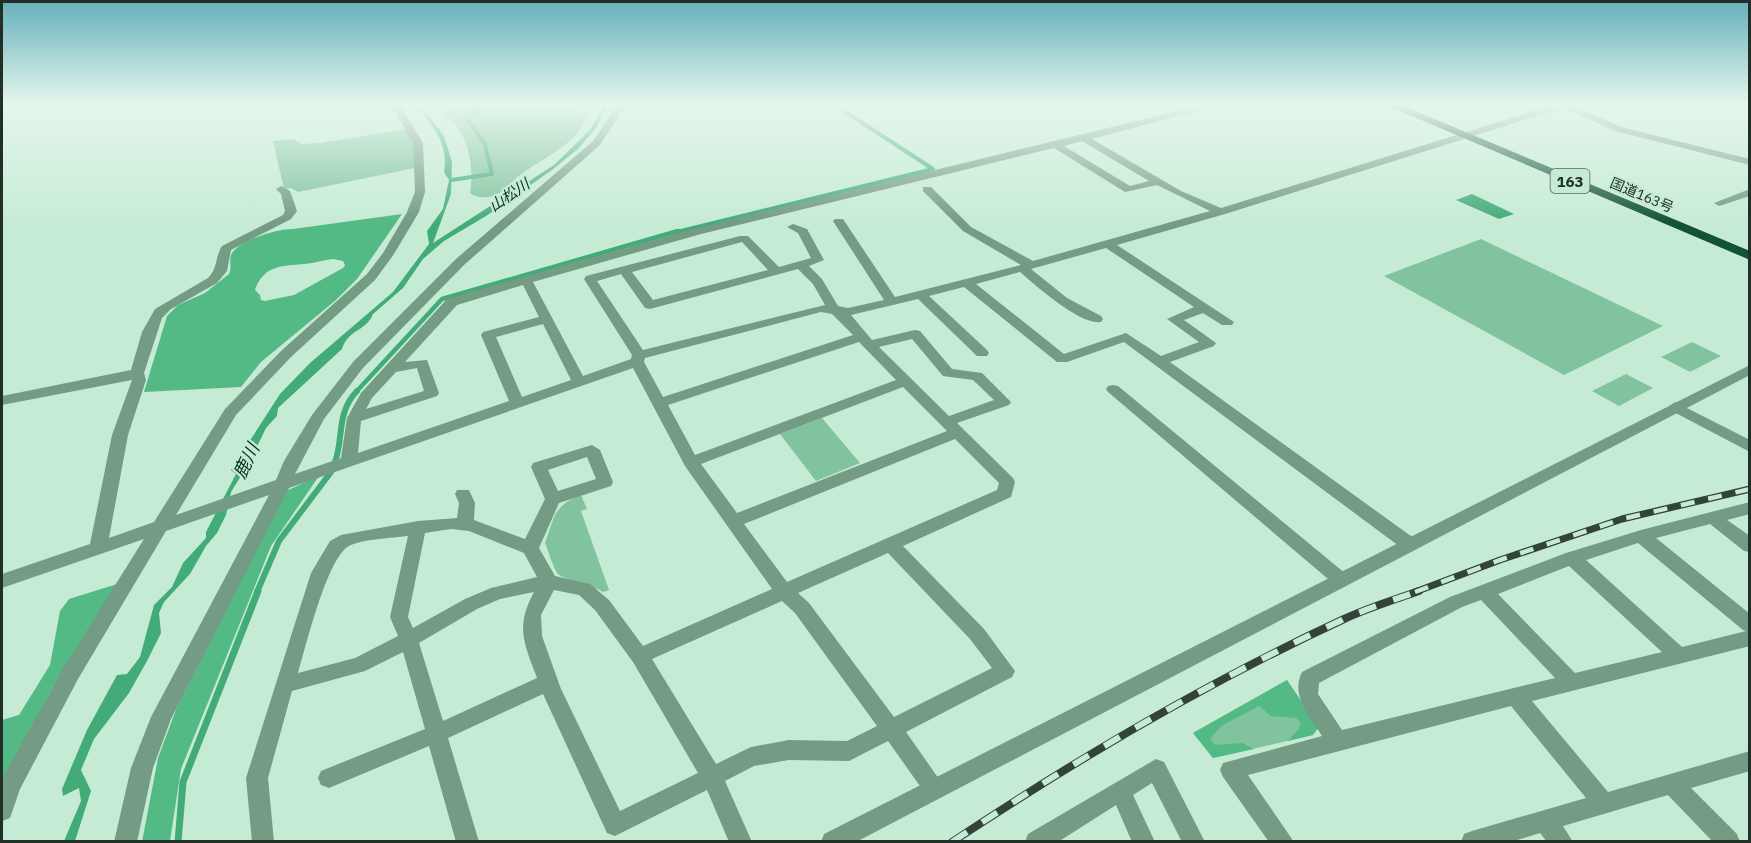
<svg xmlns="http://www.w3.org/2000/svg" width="1751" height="843" font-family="'IBM Plex Sans','Noto Sans JP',sans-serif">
<rect width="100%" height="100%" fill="#c6ebd5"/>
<!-- green -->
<path fill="#81c39e" d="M481 105H582L579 112 587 116C577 148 531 162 511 183 505 189 501 193 492 196 485 198 476 198 470 193 474 172 470 142 455 124 451 120 446 116 442 111L464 110Z
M406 129 416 147 415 168 298 192 291 188 284 189 273 141 293 139 302 144 320 143Z
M1481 239 1663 326 1564 375 1384 276Z
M1692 342 1721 356 1690 372 1661 357Z
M1626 374 1653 388 1619 406 1592 391Z
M822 418 860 463 816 481 780 434Z
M581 495 587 509 581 511 609 590 603 592C591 584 564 580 558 574 554 570 548 550 545 543 555 516 553 506 581 495Z
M1287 680 1313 735 1213 758 1193 733Z"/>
<!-- forest -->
<path fill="#53b985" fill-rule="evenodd" d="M402 214 357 279 336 300 261 362 241 387 144 392 167 316 178 305 205 293 229 274C232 268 229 261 231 255 237 241 279 228 293 229ZM333 259 343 261 345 265 343 268 294 295 265 301 261 300 260 295 255 290C264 265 281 266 305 264 314 263 324 260 333 259Z
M319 476 271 546 181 769 170 841 142 842 158 758 177 707 286 491Z
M117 584 53 687 2 783V720L19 715 50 665 60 611 69 599Z
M1287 680 1319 727 1313 735 1288 741 1298 730 1301 723 1296 718 1271 716 1259 706 1221 726 1210 739 1215 745 1242 743 1254 749 1213 758 1193 733Z"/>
<!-- water -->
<path fill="#43ab78" d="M416 105H421L444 136 452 162 451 194 433 243 554 165 590 130 604 105H608L596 128 578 149 552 170 486 216 444 241 423 259 403 288 373 314C366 332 349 328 342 349L278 408 277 416 266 428 249 463 231 492 226 515 217 533 206 546 190 574 164 602 159 613 161 633 147 661 129 693 94 739 81 770 91 791 75 841H64L81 801 79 788 63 796 62 789 87 730 117 675 127 674 140 657 154 605 172 587 183 563 206 538V532L236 474 231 470 280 394 310 363 393 292 429 244 427 231 443 209 449 180 444 172C449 144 433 126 416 105Z
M1472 194 1514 214 1499 219 1456 200Z"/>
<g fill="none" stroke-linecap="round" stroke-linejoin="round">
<!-- stream-far3 -->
<path stroke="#43ab78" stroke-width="4" d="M451 180 492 174 485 144 467 118 486 105
M673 233 933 169 835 105"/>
<!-- stream-far2 -->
<path stroke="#43ab78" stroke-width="4.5" d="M356 392 442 299 678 231"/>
<!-- stream-far1 -->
<path stroke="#43ab78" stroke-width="6" d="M335 462C344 437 336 413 357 391
M257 592 279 541 331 472"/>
<!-- stream -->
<path stroke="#43ab78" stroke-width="7" d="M178 842 183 782 258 591"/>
<!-- minor -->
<path fill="#749b84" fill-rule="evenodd" d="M391 105H400L423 143 425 192 419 212 394 254 375 280 291 357 236 415 176 515 276 480 284 461 312 415 353 362 456 259 593 141 617 105H626L600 145 464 265 363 368 324 419 295 474 341 458 347 418 361 393 447 299 693 229 1202 105H1219L1092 139 1181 191 1221 208 1553 105H1572L1621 127 1750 159V165L1615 131 1563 108 1225 214 1117 245 1234 322 1232 325H1222L1203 313 1184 320 1216 343 1214 346 1170 362 1415 539 1418 544 1415 549 1409 550 1403 549 1124 342 1067 362H1057L964 287 929 296 987 350 989 353 987 356H977L918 299 851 315 872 340 915 330 920 331 952 369 982 373 1011 402 1009 405 957 423 1013 478 1015 482 1011 497 903 546 984 629 1015 671 1012 677 906 732 946 789 943 796 935 799 927 796 888 741 849 761 789 760 754 766 725 781 752 842H729L707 790 615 836 607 833 543 694 448 738 479 842H456L429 746 329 788 321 785 318 778 321 771 425 729 403 652 365 671 292 691 268 778 274 842H252L246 778 311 573 330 541 341 535 418 521 457 518 459 503 455 494 457 490H469L475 503 474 520 525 539 545 499 531 467 533 463 592 445 600 450 613 482 611 486 559 503 539 548 555 576 590 584 609 600 643 646 772 589 685 466 633 368 289 488 171 719 153 768 137 842H114L131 768 151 717 269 495 166 531 78 679 20 789 10 818 2 821V779L64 667 144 539 2 588V574L90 544 112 435 132 380 2 405V396L131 370 142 332 155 309 208 278C218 268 215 257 222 246L283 215 285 211 281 194 276 189 281 186 290 191 297 211 291 219 231 250 227 271 217 283 171 309 162 318 144 373 146 380 128 435 109 538 154 522 225 409 281 351 367 274 383 253 407 212 415 192 413 143ZM1082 141 1149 181 1130 186 1064 146ZM1054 148 1125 192 1157 185 1210 211 1033 261 971 227 931 187H923V191L963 231 1021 265 895 297 843 219H835L833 221 884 300 848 308 838 306 822 279 809 266 824 260 807 229 793 224 787 227 798 233 811 258 779 267 748 236H740L586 276 584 279 632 355 631 359 583 376 533 282 701 234ZM742 242 768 270 653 300 632 272ZM1106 248 1194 307 1167 319 1199 342 1161 356 1126 333 1064 354 976 284 1020 272C1035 285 1081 326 1101 322L1103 319 1101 316 1067 298 1031 269ZM798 269 813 284 825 305 643 350 597 281 621 274 645 308 650 309ZM523 285 539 317 483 332 481 335 509 401 358 453 361 421 437 396 439 393 427 360 405 362 457 305ZM821 312 832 314 853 335 663 397 644 362 645 358ZM543 324 571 380 522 397 496 337ZM912 339 943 376 973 380 994 400 949 416 879 347ZM859 342 896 380 695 455 668 405ZM417 368 424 391 366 409 372 398 396 372ZM903 387 947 431 737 513 701 464ZM955 439 999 483 997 490 787 582 744 524ZM587 457 596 479 558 491 548 470ZM451 529 469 531 524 553 537 577 491 588 465 599 413 628 408 617 425 533ZM408 536 390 617 398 636 355 658 298 673C306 646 327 558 349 546 362 539 392 538 408 536ZM888 553 970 639 992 668 894 717 809 603 798 593ZM554 590 579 595 595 610 633 662 698 773 620 811 561 689 542 636 541 615ZM534 592C515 627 524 643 537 678L443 721 419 643 477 609 500 599ZM782 601 795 613 877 726 847 741 789 740 751 747 716 764 652 659Z
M1750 189V196L1719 206 1714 203Z
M1113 385 1118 386 1346 574 1349 579 1346 584 1340 586 1334 584 1108 392 1106 389 1108 386Z
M1675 402 1750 440V452L1670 410 1668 407Z
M1750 502V514L1727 520 1750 536V552L1744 551 1710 524 1656 538 1750 614V646L1532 701 1608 792 1750 751V771L1691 788 1737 834 1740 842H1713L1668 795 1563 826 1573 842H1547L1540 833 1511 842H1461L1464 834 1472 831 1586 798 1511 706 1248 775 1294 842H1269L1223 777 1220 770 1223 763 1322 736C1310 716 1290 696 1302 672L1450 597 1566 553 1641 530ZM1638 543 1743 630 1746 631 1682 647 1586 560ZM1569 566 1662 652 1575 673 1498 594ZM1481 600 1555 678 1342 730 1318 694 1319 683 1462 607Z
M1156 759 1164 762 1205 842H1182L1152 783 1133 795 1155 842H1132L1116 805 1058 842H1025L1028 834Z"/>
<!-- tertiary -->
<path fill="#749b84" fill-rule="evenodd" d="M1750 365V375L856 842H821L824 834Z"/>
<!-- trunk -->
<path fill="#135235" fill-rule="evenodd" d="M1386 105H1401L1750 251V260Z"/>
<defs>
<path id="rail-far1" d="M1415 592 1500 560 1622 519 1750 489"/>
<path id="rail" d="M952 842C1077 759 1206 683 1342 620 1367 608 1394 600 1419 591"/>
</defs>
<!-- rail-far1 casing -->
<use href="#rail-far1" stroke="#33433a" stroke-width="7"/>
<!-- rail casing -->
<use href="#rail" stroke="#33433a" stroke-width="8"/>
<!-- rail-far1 -->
<use href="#rail-far1" stroke="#c6ebd5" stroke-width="4.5" stroke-dasharray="14" stroke-linecap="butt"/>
<!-- rail -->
<use href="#rail" stroke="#c6ebd5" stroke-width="6" stroke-dasharray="18" stroke-linecap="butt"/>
</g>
<!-- sky -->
<linearGradient id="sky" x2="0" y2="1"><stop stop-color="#66b0bb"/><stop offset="0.47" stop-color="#e5f6ec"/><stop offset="1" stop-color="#e5f6ec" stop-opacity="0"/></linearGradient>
<rect width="1751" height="223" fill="url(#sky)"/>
<g text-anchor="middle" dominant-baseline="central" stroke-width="4.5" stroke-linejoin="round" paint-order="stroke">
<!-- far-street labels -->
<g font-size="14" fill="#212f27" stroke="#c6ebd5">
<text transform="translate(1642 195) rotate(23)">国道163号</text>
</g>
<!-- shield labels -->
<rect fill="#c6ebd5" stroke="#52675b" stroke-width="1.5" x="1550.5" y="169" width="39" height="24" rx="4.5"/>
<g font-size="15" font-weight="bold" fill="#212f27">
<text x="1570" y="181">163</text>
</g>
<!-- far-water labels -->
<g font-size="15" font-style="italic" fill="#04321e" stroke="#c6ebd5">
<text transform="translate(509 195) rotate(-34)">山松川</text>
</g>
<!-- water labels -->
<g font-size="18" font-style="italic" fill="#04321e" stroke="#c6ebd5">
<text transform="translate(246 461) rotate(-64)">鹿川</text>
</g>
</g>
<!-- border -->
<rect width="1751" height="843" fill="none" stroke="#212f27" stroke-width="6"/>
</svg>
